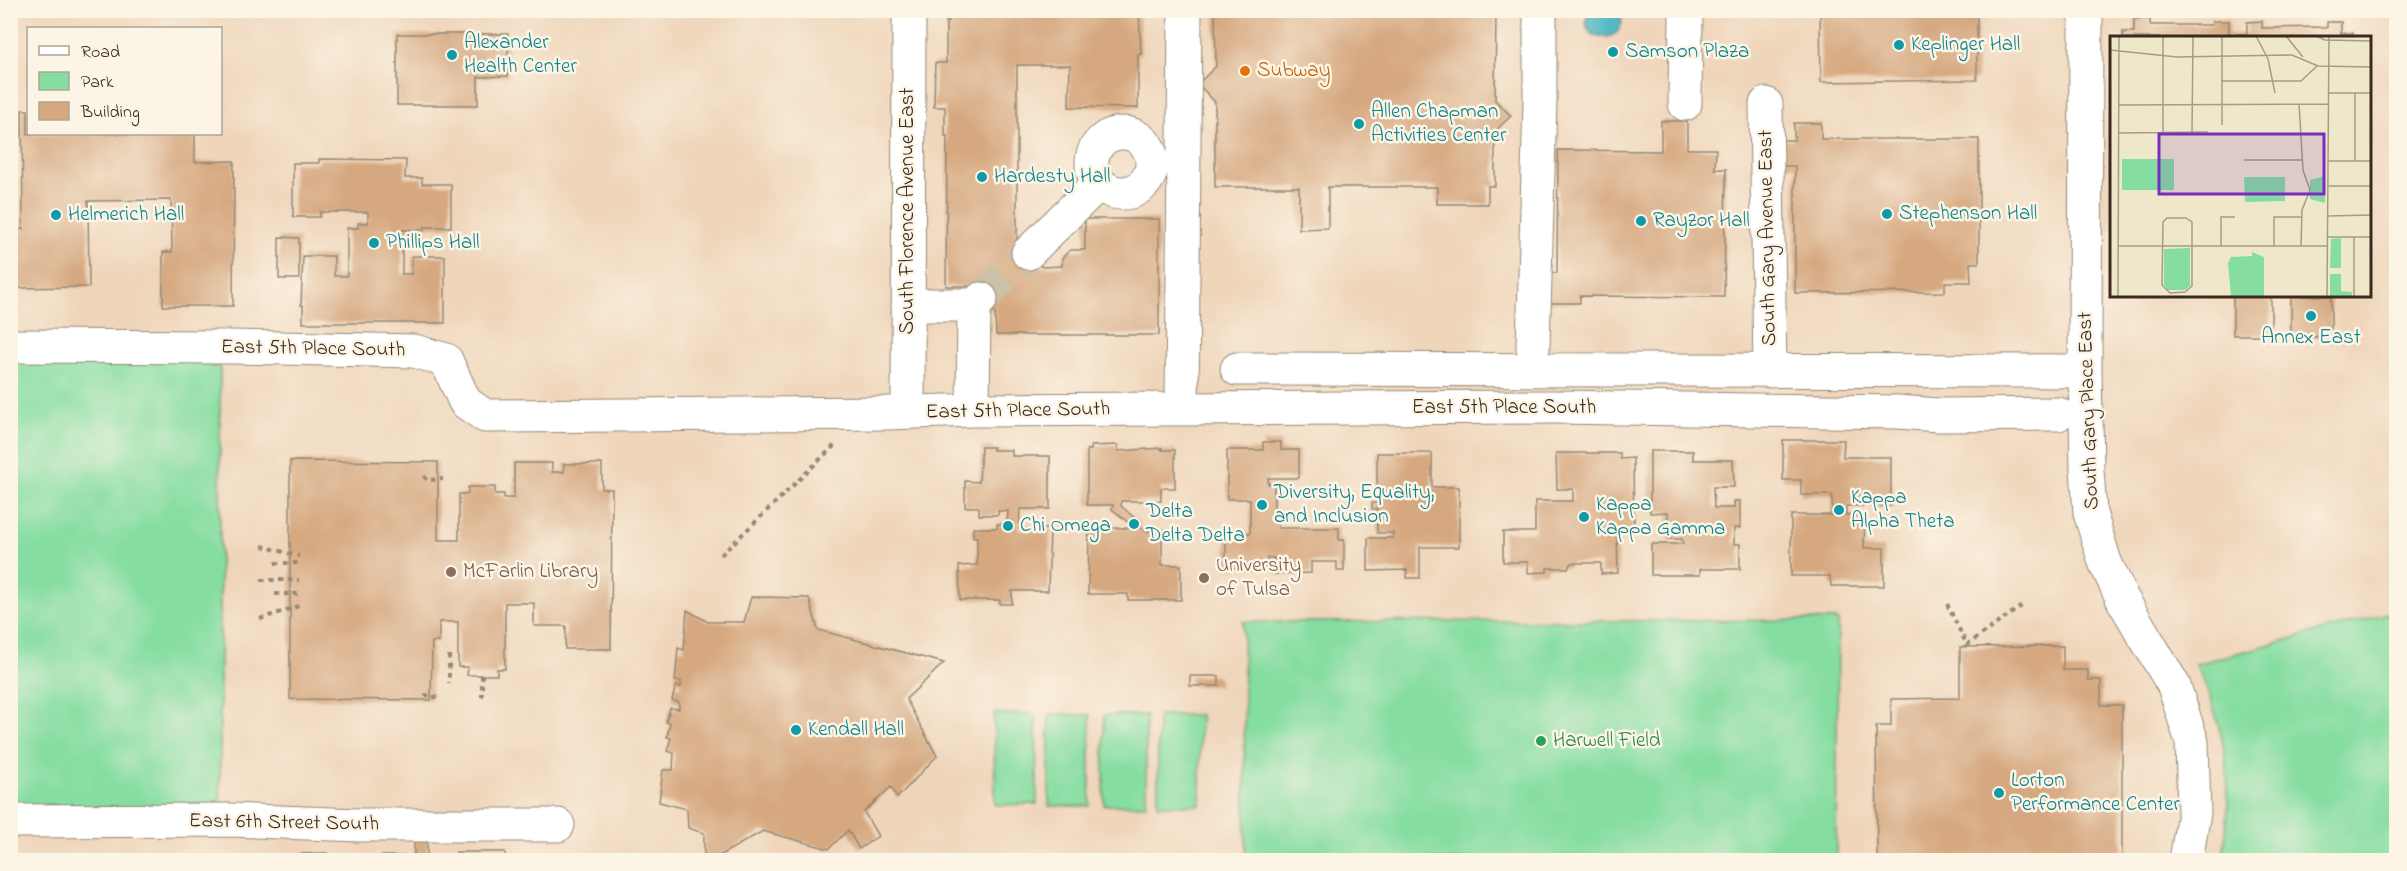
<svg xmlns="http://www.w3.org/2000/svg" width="2407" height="871" font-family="'Indie Flower',sans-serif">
<rect width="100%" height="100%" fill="#fcf5e5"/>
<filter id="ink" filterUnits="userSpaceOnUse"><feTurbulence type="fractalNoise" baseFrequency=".0167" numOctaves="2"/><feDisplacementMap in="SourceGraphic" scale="12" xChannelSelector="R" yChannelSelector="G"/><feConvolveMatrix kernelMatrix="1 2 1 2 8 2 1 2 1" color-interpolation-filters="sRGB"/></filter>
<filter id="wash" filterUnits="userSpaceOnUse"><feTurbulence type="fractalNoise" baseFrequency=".008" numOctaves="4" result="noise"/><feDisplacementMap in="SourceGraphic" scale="24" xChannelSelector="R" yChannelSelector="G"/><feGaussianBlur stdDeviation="1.35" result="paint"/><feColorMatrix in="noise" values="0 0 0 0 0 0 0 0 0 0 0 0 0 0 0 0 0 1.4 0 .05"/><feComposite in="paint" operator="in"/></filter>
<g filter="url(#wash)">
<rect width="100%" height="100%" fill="#efe7c9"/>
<!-- built -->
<path fill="#efd6bb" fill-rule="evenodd" d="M11 11H2396V860H11ZM28 28H220V134H28ZM2112 38H2370V296H2112Z"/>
<!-- green -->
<path fill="#85dda1" stroke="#608460" stroke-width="1.5" d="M11 358 220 359V808L11 807Z
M2396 611V860H2222C2235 788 2227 730 2196 664Z
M1838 620 1836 860H1246L1243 622Z
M994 714H1036L1037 804 995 805Z
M1049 714 1090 715V806H1049Z
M1104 715H1146V805H1104Z
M1158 715H1200V805H1158Z"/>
<!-- water -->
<path fill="#46b4c1" stroke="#406f70" stroke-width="1.5" d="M1589 11H1619C1635 44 1573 48 1589 11Z"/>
<g id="blocks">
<!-- building -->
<path fill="#d6a880" d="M949 10H1139L1141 54H1138V108L1069 107 1070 65H1017V241L1042 267 1062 266V258L1070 250H1085V219H1159V335H996L995 313 968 286H946L947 136H945V107H934L935 63H946V22H949Z
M1215 10H1496L1495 100 1511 116 1495 131V186H1488V204H1437V187H1328V228L1299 229V187H1215V102L1198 84 1216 66Z
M1820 10H1977V80L1821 82Z
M2134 19H2150V25H2212V21H2229V34H2247V22L2262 21V28L2327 27V22H2341V33H2353V38H2123V32H2134Z
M397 34H508V76L478 77V105H397Z
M22 110H28V134H195V162L234 161 233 306H163V252H172L171 200 88 201 89 287 14 288V229H23Z
M1661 121H1687V149H1716L1715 169H1726L1724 297 1580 296V303H1549V272L1557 273 1558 150 1661 151Z
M1794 123H1821V139H1979V263H1970L1971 282H1945V292L1795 293V166H1777V140H1794Z
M319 159 406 160 405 178H422V184H451V227H424V230H402V274H412V256H445V323H303V305H301L303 256H334V276H347V228H358V223H368V212H320V217H293V163H319Z
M279 237 299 238V279H279Z
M2233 296H2271V335H2233Z
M2291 296H2331V337H2291Z
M1783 440H1844L1843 457H1891V506H1846V515H1865L1864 548H1884V586H1831L1830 576H1791V515H1832V495H1801V480H1783Z
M1263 442H1281V450H1299V478H1268V484H1274V510H1278V528H1339V540H1344V571H1337V562H1311V573L1274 574V558H1267V568L1226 569V533H1250V499H1227V450H1263Z
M1118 445V451L1162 448V450H1175V488H1161V501H1121V506L1139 522V528H1145V531L1169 530V537H1162V565H1181V600H1128V594H1088L1089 528H1131V525L1112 509 1113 505H1087V450H1091V446Z
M981 447H993V450H1012V456H1050V509H1020L1019 529H1050L1048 591H1012V604H1000V600H960L959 566 977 565V537H973V528H997V524H1007L1008 511H998V515H979V507H965V481L979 482Z
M1650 451H1693V460H1733L1734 487H1713L1714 508H1734V501H1740V528H1734V544H1740V569H1700V575H1651V544H1683L1682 539H1668V512L1650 513Z
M1377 453H1432V487H1459V547H1420V578H1407V570L1368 571V538H1393V533H1377V509H1372V503H1377Z
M1556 453H1620V459L1633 458 1634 532H1617L1618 573 1601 574V563H1571L1568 568H1547V572L1528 573V562H1503V532H1535V501H1573V489H1557Z
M290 461 438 462V540H459V494H468V487H495V494H504V498H514V463H552V472H564V464H602V489H612L611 649H565L566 626H534V603H505V669H497V675H467L468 667H458V622H439V642H432L431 700 290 699Z
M751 597 809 598 818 630 944 663 906 699 937 756 897 798 891 787 864 812 878 836 859 849 848 830 829 849 763 831 712 860H704V833L688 828 687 809 659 802 663 770H673L674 753 667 751 671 738 667 737 670 723 666 722 670 708 679 709V702L672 700 676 686 681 687V681H675L678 648 684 650 687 610 708 622H744Z
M2063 646V670H2088V680H2101V705H2122V860H1877L1876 726H1891V699L1960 698V647Z
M1190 676H1219V686H1190Z
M414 834H427V856H456V852H505V860H381L382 856H414Z
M327 853V860H134V857H299V854Z
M926 857H972V860H926Z"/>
</g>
</g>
<g filter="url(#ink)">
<use href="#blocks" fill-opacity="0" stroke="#958874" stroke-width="1.5"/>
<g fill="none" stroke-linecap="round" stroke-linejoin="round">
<!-- minor-tunnel -->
<path stroke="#cbc1a7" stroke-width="33" stroke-dasharray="33 16" stroke-linecap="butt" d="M981 299 1028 253"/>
<defs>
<path id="minor" d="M2086 10 2085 371 2087 469 2090 513 2105 562 2123 600 2174 686 2192 742 2194 813 2186 860
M1685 104 1686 10
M1766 104 1770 371
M1092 163a30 30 0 1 1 60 0a30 30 0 1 1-60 0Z
M1028 253 1099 183
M908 305H974L981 299
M10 346 234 347 414 351 446 360 465 402 485 416 887 413 973 410 1554 407 1898 412 1938 415 2058 414
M1533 348 1540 102V10
M1237 369 2085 371
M1182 409 1185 10
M973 410 974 305
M908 412 909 10
M10 821 230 820 359 825H558"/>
</defs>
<!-- minor casing -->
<use href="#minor" stroke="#958874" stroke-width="35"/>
<!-- path -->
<path stroke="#958874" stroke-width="4" stroke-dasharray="4.5 4.5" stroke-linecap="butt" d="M424 476 427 480 443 479
M262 546 299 556
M721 555 837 443
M275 563H299
M261 580H299
M275 594H299
M1947 604 1967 645 2023 605
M260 619 299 606
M449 655V683
M482 675V697
M425 694 429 697H441"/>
<!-- minor -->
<use href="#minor" stroke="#fff" stroke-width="33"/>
</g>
</g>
<!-- markers -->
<g fill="#0f9aa8" stroke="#fcf5e5" stroke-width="2">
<circle cx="1899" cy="45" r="6"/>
<circle cx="1613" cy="52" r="6"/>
<circle cx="452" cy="55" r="6"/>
<circle cx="1359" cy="124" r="6"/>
<circle cx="982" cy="177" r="6"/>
<circle cx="1887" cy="214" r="6"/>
<circle cx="56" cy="215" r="6"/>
<circle cx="1641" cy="221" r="6"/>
<circle cx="374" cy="243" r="6"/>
<circle cx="2311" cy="316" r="6"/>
<circle cx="1262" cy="505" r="6"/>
<circle cx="1839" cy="510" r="6"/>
<circle cx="1584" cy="517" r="6"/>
<circle cx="1134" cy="524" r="6"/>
<circle cx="1008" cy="526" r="6"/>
<circle cx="796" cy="730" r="6"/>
<circle cx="1999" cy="793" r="6"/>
</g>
<circle fill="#e8710a" stroke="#fcf5e5" stroke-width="2" cx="1245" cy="71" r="6"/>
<g fill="#8d6e63" stroke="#fcf5e5" stroke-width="2">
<circle cx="451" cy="572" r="6"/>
<circle cx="1204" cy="578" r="6"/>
</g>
<circle fill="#2e9e5b" stroke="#fcf5e5" stroke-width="2" cx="1541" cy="741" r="6"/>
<g text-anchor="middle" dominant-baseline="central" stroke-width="5" stroke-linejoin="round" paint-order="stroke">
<!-- culture labels -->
<g font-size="21" fill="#0d838f" stroke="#fcf5e5" text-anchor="start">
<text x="464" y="43">Alexander<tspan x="464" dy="24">Health Center</tspan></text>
<text x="1911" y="45">Keplinger Hall</text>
<text x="1625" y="52">Samson Plaza</text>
<text x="1371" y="112">Allen Chapman<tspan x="1371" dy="24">Activities Center</tspan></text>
<text x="994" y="177">Hardesty Hall</text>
<text x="1899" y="214">Stephenson Hall</text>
<text x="68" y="215">Helmerich Hall</text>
<text x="1653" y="221">Rayzor Hall</text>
<text x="386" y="243">Phillips Hall</text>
<text x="2311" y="338" text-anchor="middle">Annex East</text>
<text x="1274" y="493">Diversity, Equality,<tspan x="1274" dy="24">and Inclusion</tspan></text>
<text x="1851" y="498">Kappa<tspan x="1851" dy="24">Alpha Theta</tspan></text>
<text x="1596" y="505">Kappa<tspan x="1596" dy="24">Kappa Gamma</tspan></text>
<text x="1146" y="512">Delta<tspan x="1146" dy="24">Delta Delta</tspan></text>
<text x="1020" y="526">Chi Omega</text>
<text x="808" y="730">Kendall Hall</text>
<text x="2011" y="781">Lorton<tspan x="2011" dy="24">Performance Center</tspan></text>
</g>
<!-- food labels -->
<g font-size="21" fill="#c56008" stroke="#fcf5e5" text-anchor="start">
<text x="1257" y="71">Subway</text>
</g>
<!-- street labels -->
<g font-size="21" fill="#3b2a1e" stroke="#fcf5e5">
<text transform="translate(908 211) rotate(-90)">South Florence Avenue East</text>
<text transform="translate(1768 238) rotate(-91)">South Gary Avenue East</text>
<text transform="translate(313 349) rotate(1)">East 5th Place South</text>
<text x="1504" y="408">East 5th Place South</text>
<text transform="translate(1018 411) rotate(-1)">East 5th Place South</text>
<text transform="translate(2089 411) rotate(-92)">South Gary Place East</text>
<text transform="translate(284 823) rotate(1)">East 6th Street South</text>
</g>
<!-- education labels -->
<g font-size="21" fill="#785e54" stroke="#fcf5e5" text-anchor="start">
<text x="1216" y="566">University<tspan x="1216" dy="24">of Tulsa</tspan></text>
<text x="463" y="572">McFarlin Library</text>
</g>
<!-- leisure labels -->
<g font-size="21" fill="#27864d" stroke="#fcf5e5" text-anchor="start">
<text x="1553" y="741">Harwell Field</text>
</g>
</g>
<!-- overview -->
<g transform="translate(2110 36)">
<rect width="261" height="261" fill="#efe7c9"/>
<path d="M12 123H64V154H12ZM215 140V167L200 163V144ZM134 141H175V165L135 166ZM231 202V232H220L221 203ZM80 212V250L75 254H58L54 249V213ZM142 216 154 221V261H121L118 227 121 221 142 220ZM220 238H231V255L242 256V261H220Z" fill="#85dda1"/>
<path fill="none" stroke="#a79b85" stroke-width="1.5" d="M112 0V89M146 0 158 23 165 57M176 0 193 21M206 0 215 4 261 5M0 14 67 21 182 19 208 30 261 31M111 45H191L207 30M219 57H261M189 68 193 134 200 154 192 174 191 210M8 69 218 68M53 96V0M82 96 83 0M8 97 98 96M134 124H192M218 125H261M245 125V57M218 150H261M218 180 261 179M76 182 82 186V250L75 256 60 257 52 249 53 186 57 182ZM218 201H261M8 210H218M111 210V181H125M164 210V181H192M8 261 9 0M217 261 219 0M244 261V201"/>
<path fill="#7b2cbf" fill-opacity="0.15" stroke="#7b2cbf" stroke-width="3" d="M49 98H214V158H49Z"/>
<rect width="261" height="261" fill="none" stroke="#3b2a1e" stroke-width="3"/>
</g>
<!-- margin -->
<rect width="2407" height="871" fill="none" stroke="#fcf5e5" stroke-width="36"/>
<!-- legend -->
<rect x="27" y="27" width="195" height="108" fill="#fcf5e5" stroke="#afa495" stroke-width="1.5"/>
<rect x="39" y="46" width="30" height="9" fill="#ffffff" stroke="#afa495" stroke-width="1.5"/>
<text x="81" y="57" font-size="18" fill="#3b2a1e">Road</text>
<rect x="39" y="72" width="30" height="18" fill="#85dda1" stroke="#afa495" stroke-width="1.5"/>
<text x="81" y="87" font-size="18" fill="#3b2a1e">Park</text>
<rect x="39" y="102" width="30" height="18" fill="#d6a880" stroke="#afa495" stroke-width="1.5"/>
<text x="81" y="117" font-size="18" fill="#3b2a1e">Building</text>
</svg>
